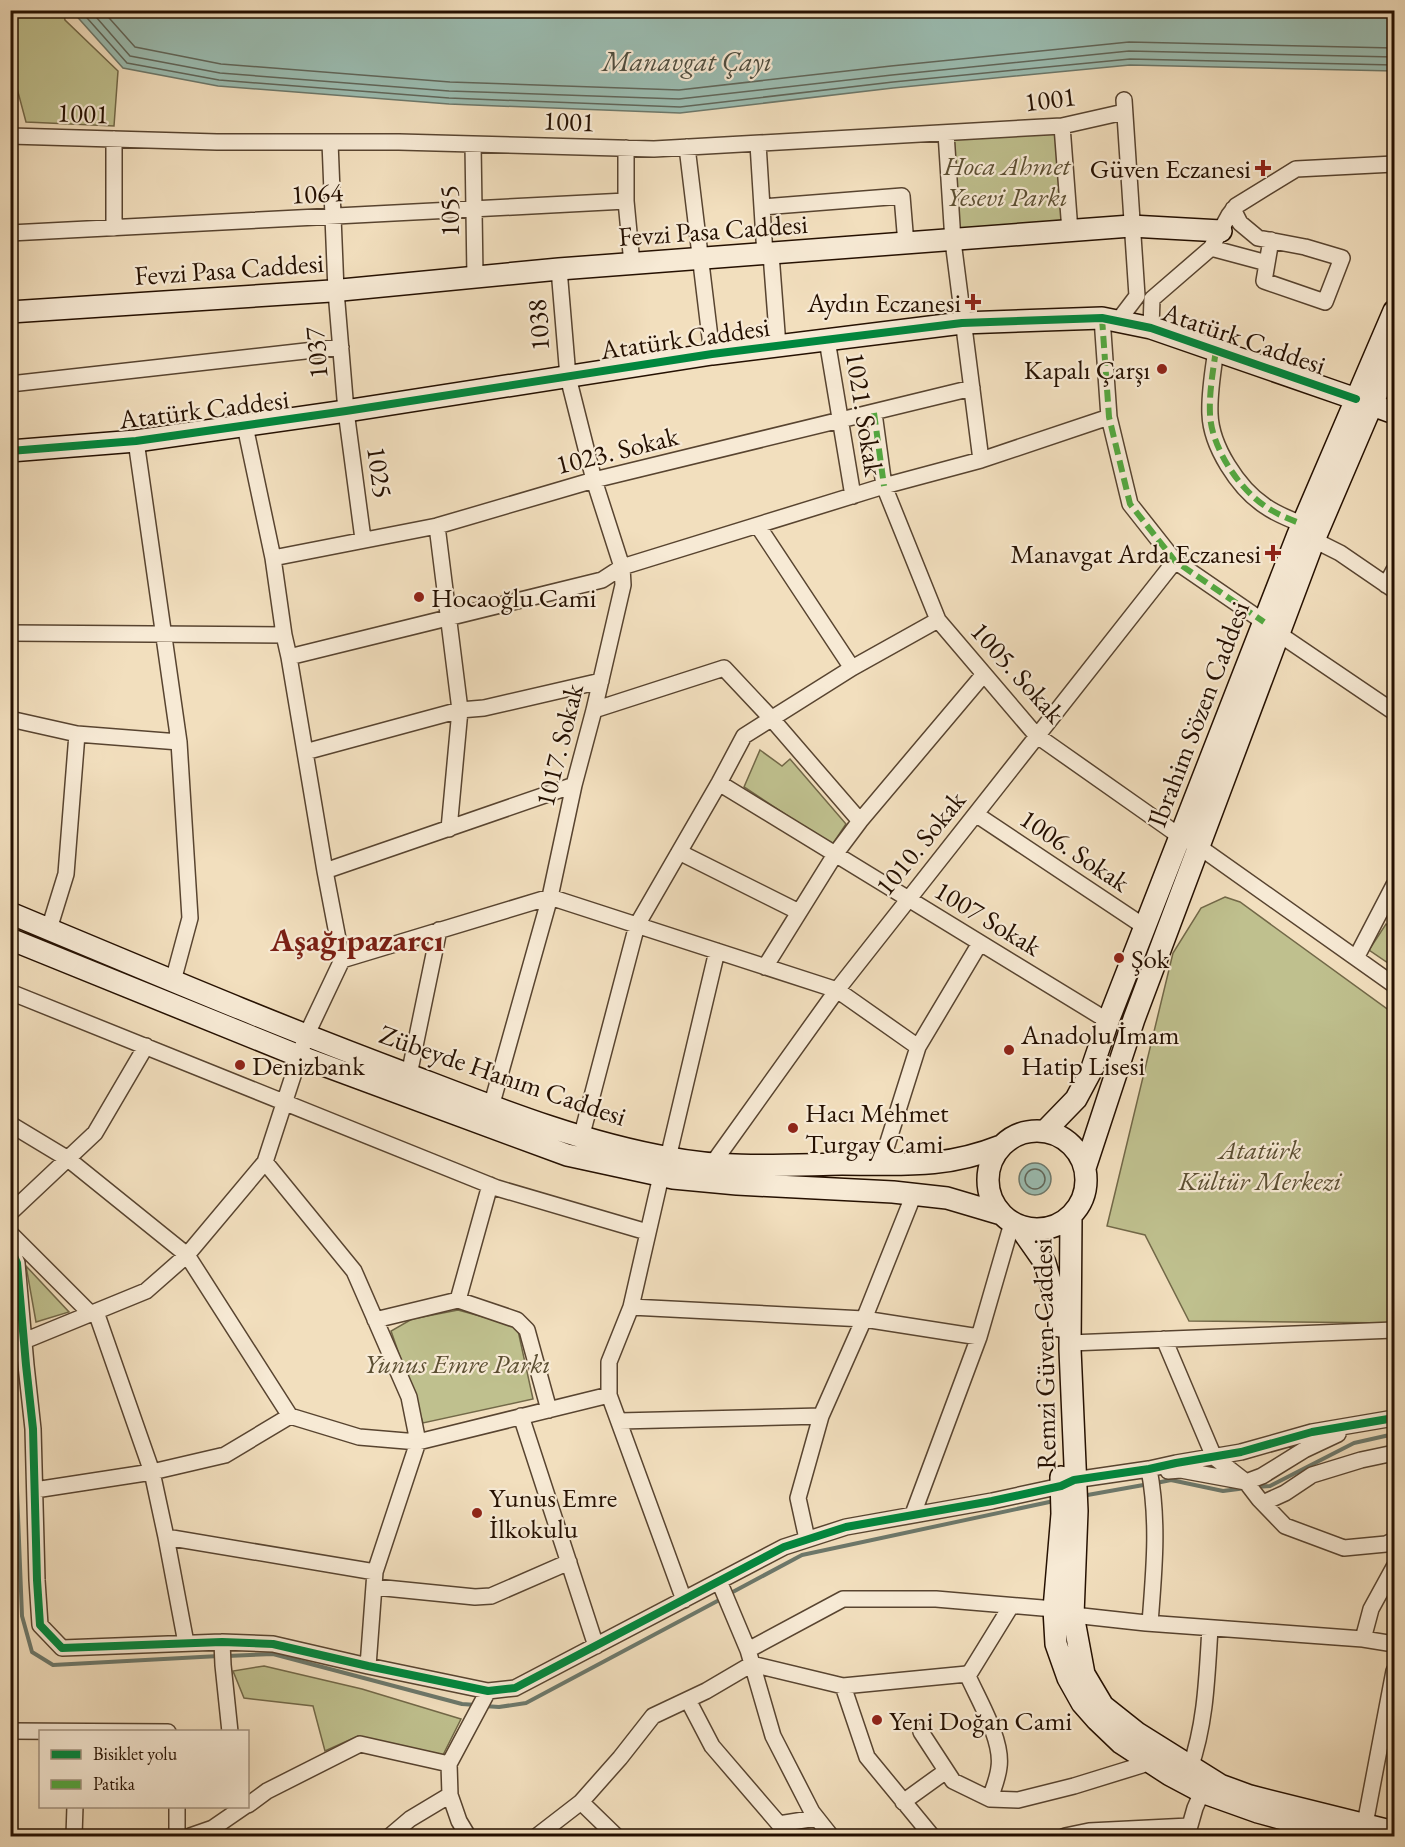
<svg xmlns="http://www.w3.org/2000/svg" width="1405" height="1847" font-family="'EB Garamond',serif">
<rect width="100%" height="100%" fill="#f2dfbe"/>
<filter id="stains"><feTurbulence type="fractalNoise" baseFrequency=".00333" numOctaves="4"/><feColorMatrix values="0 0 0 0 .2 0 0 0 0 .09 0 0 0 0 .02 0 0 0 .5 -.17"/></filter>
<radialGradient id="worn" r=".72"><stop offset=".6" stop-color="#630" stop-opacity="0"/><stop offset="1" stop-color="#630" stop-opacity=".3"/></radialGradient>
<!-- green -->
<path fill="#bfc08e" stroke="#726848" stroke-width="1.5" d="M10 11H63L65 20 118 71 114 126 26 122 11 66Z
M1057 131 1063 222 957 229 951 138Z
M760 750 782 766 790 759 846 824 832 845 744 787Z
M1225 897 1240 902 1394 1014V1323L1189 1321 1145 1235 1107 1226 1173 953 1201 908Z
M1386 924 1394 930V967L1369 950Z
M26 1266 69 1312 36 1322Z
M458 1310 517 1326 533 1399 423 1423 391 1331 412 1319Z
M264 1666 362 1689 461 1719 443 1755 358 1736 325 1751 313 1706 244 1698 233 1671Z"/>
<!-- water -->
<path fill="#9bbdb2" stroke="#6c786b" stroke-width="1.5" d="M1394 10V71L1130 65 893 88 680 113 449 104 218 86 123 68 72 11Z
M1019 1179a16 16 0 1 1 32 0a16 16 0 1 1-32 0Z"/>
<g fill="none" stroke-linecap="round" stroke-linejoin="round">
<!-- shore -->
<path stroke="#60665a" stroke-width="1.5" d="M80 10 127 63 219 80 449 98 680 107 893 82 1130 59 1394 65
M90 10 130 56 220 73 449 91 679 99 892 75 1129 51 1394 57
M102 10 135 47 221 64 450 82 679 90 891 66 1129 42 1394 48
M1025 1179a10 10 0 1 1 20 0a10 10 0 1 1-20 0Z"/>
<!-- stream -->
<path stroke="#6c786b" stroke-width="4" d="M10 1373 13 1390 22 1616 32 1652 53 1665 219 1656
M1156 1483 1171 1480 1223 1491 1246 1488
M1256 1487 1270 1486 1354 1443 1394 1434
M1082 1496 1149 1484
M729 1594 802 1555 1054 1501
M227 1656 273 1654 462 1704 476 1705
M484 1706 499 1707 526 1703 723 1598"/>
<defs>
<path id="street" d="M1062 126 1070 231
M946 133 953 241 981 460
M10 136 217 142H399L654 149 1062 126 1124 112
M114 139V228
M330 142 336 291 346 411 363 539
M473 144 475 277
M758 144 765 255
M687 147 712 354
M626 148V201L632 264
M762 207 902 196 906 244
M1233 209 1240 223 1258 238 1305 247 1342 258 1325 302 1264 281 1271 240
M10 233 626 201
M1211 248 1267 263
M771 254 778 346
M1102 318 1109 417 1130 504 1175 561 1264 622
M1118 321 1137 296 1124 100
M1151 328 1152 299 1211 248 1229 215 1236 206 1296 169 1394 164
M827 340 853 496
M1216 350C1213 371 1209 393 1210 414 1211 446 1238 488 1265 506 1276 514 1289 519 1302 524
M10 384 341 347
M874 413 884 486 938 620 1036 735 1181 837 1198 846 1394 985
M136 441 179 742 190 918 173 981
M437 526 460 710 449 829
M758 526 852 668
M1314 540 1340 553 1394 590
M273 558 437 526 594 480 972 388
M1386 585 1394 570
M10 633 284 635
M1279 634 1394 712
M289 657 602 580 622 567 884 486 981 460 1109 417
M594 710 724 668 771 718 860 821
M10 719 77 734 179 742
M305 752 460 710 484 708 601 681
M719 783 1108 1021
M977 815 1145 927
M679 852 799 912
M325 871 574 785
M49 929 66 874 77 734
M1356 958 1394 885
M342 960 550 897 837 990 918 1047
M765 967 836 853 860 821 984 674
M10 992 497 1188 647 1232
M409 1075 439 930
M489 1114 550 897 574 785 594 710 623 585 622 567 594 480 568 377 559 269
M10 1124 68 1159 187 1255 290 1416 359 1437 418 1442 609 1395
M581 1138 637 925 719 783 744 736 852 668 938 620
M668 1158 717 951
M265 1162 354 1271 409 1397 418 1442 375 1572 368 1666
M713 1163 837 990 1175 561
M881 1164 918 1047 980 943
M661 1176 631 1307 609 1362V1395L684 1600
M10 1213 95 1133 146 1046
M10 1233 91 1314
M10 1247 17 1263 26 1365 33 1429 37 1580 40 1625 62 1648 222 1642 273 1644 368 1666 488 1691 515 1688 784 1547 846 1527 992 1501 1061 1486 1074 1480 1149 1469 1176 1463 1241 1452 1312 1432 1394 1418
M458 1300 490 1185
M631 1307 864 1319 979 1337
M96 1312 152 1472 166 1537 375 1572
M375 1320 458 1300 517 1320 527 1330 549 1410
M1164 1339 1214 1457 1246 1482 1259 1499 1285 1526 1344 1548 1386 1544 1394 1540
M24 1341 146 1291 187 1255 265 1162 306 1036 342 960 325 871 289 657 284 635 273 558 245 426
M1070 1343 1394 1330
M521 1416 596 1646
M619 1421 821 1416
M1149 1469C1159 1522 1154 1571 1150 1623
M1168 1471 1181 1470 1246 1482 1262 1476 1304 1450 1338 1434
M35 1490 152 1472 225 1455 290 1416
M1263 1503 1285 1493 1312 1475 1361 1460 1394 1453
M913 1514 979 1337 1012 1223
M166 1537 186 1643
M807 1539 798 1498 821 1416 864 1319 914 1194
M719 1581 748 1650 773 1736 812 1812 831 1836
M375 1587 475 1597 491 1596 569 1562
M1073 1615 1146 1623 1363 1639 1394 1644
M1363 1639 1371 1609 1394 1567
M222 1642 223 1665 230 1732
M748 1650 843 1599H936L1054 1609
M967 1674C978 1699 1003 1740 999 1767 998 1778 993 1789 990 1799
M843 1686 867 1757 932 1836
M688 1700 712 1746 779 1824 816 1818
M10 1731 168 1732
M921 1732 953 1781 990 1799 1018 1800 1074 1786 1142 1765 1147 1761
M1190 1768C1206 1723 1207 1675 1210 1628
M581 1802 616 1836
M903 1802 946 1771
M248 1805 267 1791 360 1744 449 1764
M1365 1824 1394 1671
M74 1836 75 1806
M177 1836V1806
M190 1836 213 1828 245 1806
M390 1836 410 1819 450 1795
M468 1836 459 1821 450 1795 449 1764 488 1691
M537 1836 581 1802 620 1758 653 1716 706 1691 752 1664 843 1686 967 1674 971 1671 1011 1606
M1065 1836 1089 1831 1189 1826
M1187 1836 1195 1808 1202 1792"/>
<path id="secondary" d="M10 312 331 291 559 269 1131 226 1221 231
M1372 405 1394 413
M10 451 136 441 346 411 712 354 962 323 1102 318 1151 328 1356 399
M10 913C142 968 273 1024 407 1074 493 1107 579 1142 670 1158 726 1169 785 1165 842 1164 901 1164 943 1169 1001 1146
M10 939 299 1056 567 1155 673 1178 737 1184 893 1192 947 1198 1001 1214
M988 1180a49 49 0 1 1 98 0a49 49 0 1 1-98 0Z
M1045 1131 1076 1099 1091 1071 1108 1021 1297 537 1394 311
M1085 1168 1134 1019 1314 540 1394 353
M1071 1216 1070 1349 1077 1511 1073 1615 1084 1674 1103 1706 1137 1733 1220 1785 1250 1796 1394 1832
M1019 1226 1045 1263 1059 1312V1326
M1061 1477 1062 1514 1054 1609 1056 1644 1068 1678 1082 1703 1097 1720 1121 1743 1170 1775 1202 1792 1258 1812 1346 1836"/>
</defs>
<!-- street casing -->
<use href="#street" stroke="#584430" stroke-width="18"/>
<!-- secondary casing -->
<use href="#secondary" stroke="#251001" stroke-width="24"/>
<!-- street -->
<use href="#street" stroke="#f7ead5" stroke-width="15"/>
<!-- secondary -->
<use href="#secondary" stroke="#f7ead5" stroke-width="21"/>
<!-- quiet -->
<path stroke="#53a840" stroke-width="6" stroke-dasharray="12 6" stroke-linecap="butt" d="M1102 318 1109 417 1130 504 1175 561 1264 622
M1216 350C1213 371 1209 393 1210 414 1211 446 1238 488 1265 506 1276 514 1289 519 1302 524
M874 413 884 486"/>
<defs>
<path id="cycleway" d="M10 451 136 441 346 411 712 354 962 323 1102 318 1151 328 1356 399
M10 1247 17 1263 26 1365 33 1429 37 1580 40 1625 62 1648 222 1642 273 1644 368 1666 488 1691 515 1688 784 1547 846 1527 992 1501 1061 1486 1074 1480 1149 1469 1176 1463 1241 1452 1312 1432 1394 1418"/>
</defs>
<!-- cycleway casing -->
<use href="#cycleway" stroke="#f7ead5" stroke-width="11"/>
<!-- cycleway -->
<use href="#cycleway" stroke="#00873e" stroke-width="8"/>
</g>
<!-- markers -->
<g fill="#8f2418" stroke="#f7ead5" stroke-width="2">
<path d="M1260 159h6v6h6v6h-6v6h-6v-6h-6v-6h6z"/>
<path d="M970 293h6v6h6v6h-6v6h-6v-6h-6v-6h6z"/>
<circle cx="1162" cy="369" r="6"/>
<path d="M1270 544h6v6h6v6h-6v6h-6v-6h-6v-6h6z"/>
<circle cx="419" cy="597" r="6"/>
<circle cx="1119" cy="958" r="6"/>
<circle cx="1009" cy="1050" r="6"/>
<circle cx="240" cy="1065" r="6"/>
<circle cx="793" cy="1128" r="6"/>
<circle cx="477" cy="1513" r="6"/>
<circle cx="877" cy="1720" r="6"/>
</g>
<g text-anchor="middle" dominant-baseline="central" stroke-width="4.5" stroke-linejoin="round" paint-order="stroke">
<!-- street labels -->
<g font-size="27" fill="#251001" stroke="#f7ead5">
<text transform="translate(1050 99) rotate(-7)">1001</text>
<text transform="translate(83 113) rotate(2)">1001</text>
<text transform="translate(569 121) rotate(2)">1001</text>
<text transform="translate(317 193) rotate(-3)">1064</text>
<text transform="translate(449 211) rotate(-91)">1055</text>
<text transform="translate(713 230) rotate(-4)">Fevzi Pasa Caddesi</text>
<text transform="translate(229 269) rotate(-4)">Fevzi Pasa Caddesi</text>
<text transform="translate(538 325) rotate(-94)">1038</text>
<text transform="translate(685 338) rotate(-8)">Atatürk Caddesi</text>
<text transform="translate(1244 338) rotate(19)">Atatürk Caddesi</text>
<text transform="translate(316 353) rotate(-95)">1037</text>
<text transform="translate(204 409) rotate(-7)">Atatürk Caddesi</text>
<text transform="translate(865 414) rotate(81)">1021. Sokak</text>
<text transform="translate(617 450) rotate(-14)">1023. Sokak</text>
<text transform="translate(380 472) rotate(82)">1025</text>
<text transform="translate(1018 672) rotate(48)">1005. Sokak</text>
<text transform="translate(1198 714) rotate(-69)">Ibrahim Sözen Caddesi</text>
<text transform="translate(559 745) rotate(-76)">1017. Sokak</text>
<text transform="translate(920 843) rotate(-51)">1010. Sokak</text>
<text transform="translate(1075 850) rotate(34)">1006. Sokak</text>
<text transform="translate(988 918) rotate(31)">1007 Sokak</text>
<text transform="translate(503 1075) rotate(19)">Zübeyde Hanım Caddesi</text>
<text transform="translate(1044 1354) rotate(-91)">Remzi Güven Caddesi</text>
</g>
<!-- park labels -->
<g font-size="27" font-style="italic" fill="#5b4e32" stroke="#f7ead5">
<text x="1007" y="165">Hoca Ahmet<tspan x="1007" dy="31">Yesevi Parkı</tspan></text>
<text x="1260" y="1149">Atatürk<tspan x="1260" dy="31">Kültür Merkezi</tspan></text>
<text x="457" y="1363">Yunus Emre Parkı</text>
</g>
<!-- poi labels -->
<g font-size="27" fill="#251001" stroke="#f7ead5" text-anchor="start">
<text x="1251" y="168" text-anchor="end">Güven Eczanesi</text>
<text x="961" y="302" text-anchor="end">Aydın Eczanesi</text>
<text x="1150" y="369" text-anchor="end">Kapalı Çarşı</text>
<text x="1261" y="553" text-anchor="end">Manavgat Arda Eczanesi</text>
<text x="431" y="597">Hocaoğlu Cami</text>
<text x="1131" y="958">Şok</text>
<text x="1021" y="1034">Anadolu İmam<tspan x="1021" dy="31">Hatip Lisesi</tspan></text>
<text x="252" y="1065">Denizbank</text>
<text x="805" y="1112">Hacı Mehmet<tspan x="805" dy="31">Turgay Cami</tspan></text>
<text x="489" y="1497">Yunus Emre<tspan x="489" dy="31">İlkokulu</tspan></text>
<text x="889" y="1720">Yeni Doğan Cami</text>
</g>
<!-- water labels -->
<g font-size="28" font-style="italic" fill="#4e4d3f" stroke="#f7ead5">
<text x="687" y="61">Manavgat Çayı</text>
</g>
<!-- district labels -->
<g font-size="33" font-weight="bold" fill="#7a1f14" stroke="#f7ead5">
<text x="357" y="939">Aşağıpazarcı</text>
</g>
</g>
<!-- margin -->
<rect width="1405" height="1847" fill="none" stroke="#f2dfbe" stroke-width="36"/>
<rect x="12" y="12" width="1381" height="1823" fill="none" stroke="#251001" stroke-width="3"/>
<rect x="18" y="18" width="1369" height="1811" fill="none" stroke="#251001" stroke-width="1.5"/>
<!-- legend -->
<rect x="39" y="1730" width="210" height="78" fill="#f7ead5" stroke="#a39380" stroke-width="1.5"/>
<rect x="51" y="1750" width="30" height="9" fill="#00873e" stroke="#a39380" stroke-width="1.5"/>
<text x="93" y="1760" font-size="18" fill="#251001">Bisiklet yolu</text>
<rect x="51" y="1780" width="30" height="9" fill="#53a840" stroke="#a39380" stroke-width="1.5"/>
<text x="93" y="1790" font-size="18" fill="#251001">Patika</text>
<rect width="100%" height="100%" filter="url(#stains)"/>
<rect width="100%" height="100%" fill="url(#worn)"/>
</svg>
